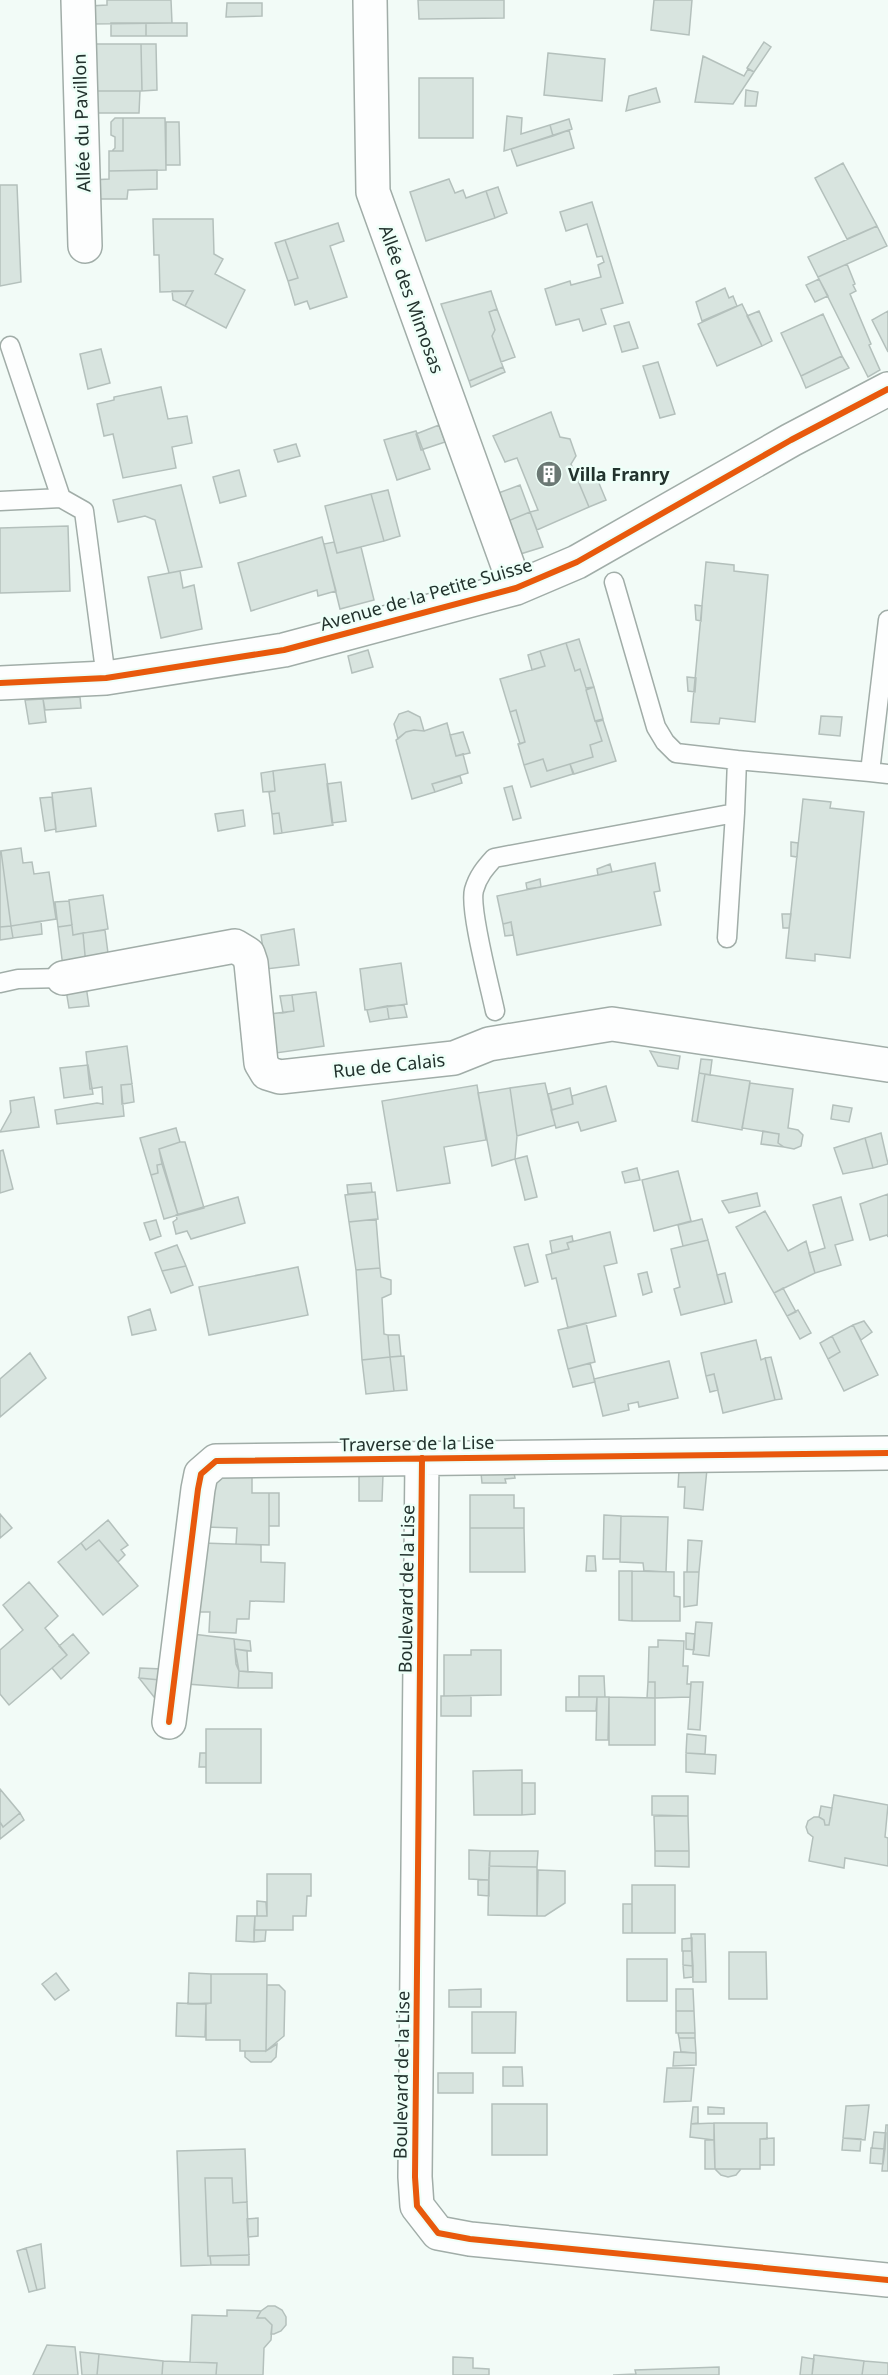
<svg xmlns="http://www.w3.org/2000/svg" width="888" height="2375" font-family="'Noto Sans',sans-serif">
<rect width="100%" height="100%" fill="#f2fbf7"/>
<!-- building -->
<path fill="#d8e4df" stroke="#b4c0bc" stroke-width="1.5" d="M107 0H171L172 23 90 24 89 6 107 5Z
M418 0H504V18L419 19Z
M654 0H692L689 35 651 30Z
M227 3H262V16L226 17Z
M111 23H146V36H111Z
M146 23H187V36H146Z
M764 42 771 47 754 72 747 68Z
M91 44H141L142 91H92Z
M141 44H156L157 90 142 91Z
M548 53 605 59 602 101 544 95Z
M703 56 744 76 748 69 754 72 733 104 695 102Z
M419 78H473V138H419Z
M656 88 660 102 626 111 629 96Z
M746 90 758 92 756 106H745Z
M91 91H140L139 113H91Z
M507 116 522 118 521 134 550 125 553 136 504 151Z
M115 118H123V151H112L115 148V137L111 135V122Z
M123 118H165L166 170 109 171V151H123Z
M569 119 572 129 553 136 550 125Z
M166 122H179L180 165H166Z
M569 130 574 148 517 166 511 149Z
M843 163 877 226 847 239 815 178Z
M157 170V189L128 190 127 199H93L92 180 109 179V171Z
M449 179 455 193 463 190 466 198 486 191 495 218 426 241 410 192Z
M0 185H17L21 282 0 286Z
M498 187 507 213 495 218 486 191Z
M592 202 623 303 601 309 606 324 583 331 579 319 556 325 545 289 570 281 571 285 601 277 598 265 604 262 602 256 597 257 587 224 566 231 560 212Z
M153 219H213L214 254 223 259 215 274 245 290 226 328 185 306 193 291 160 292 159 255H154Z
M338 223 344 241 330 246 347 297 310 309 307 301 295 305 288 281 298 278 285 240Z
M877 226 887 246 818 277 808 257Z
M285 240 298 278 288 281 275 243Z
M847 264 855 284 853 285 856 291 850 294 871 344 869 345 880 370 868 377 818 277Z
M819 279 828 296 815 302 806 285Z
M725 288 729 298 733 296 737 306 702 321 696 302Z
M172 291H193L185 306 173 300Z
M491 291 497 309 489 312 495 330 492 336 503 367 469 381 441 304Z
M742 304 762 346 717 366 698 324Z
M497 309 515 357 501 362 492 336 495 330 489 312Z
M759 311 772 341 762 346 747 316Z
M888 311V352L872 320Z
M823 314 842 356 801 376 781 333Z
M629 322 638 348 622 352 614 326Z
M101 349 110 383 88 389 80 354Z
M842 356 849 368 806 388 801 376Z
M658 362 675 414 660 418 643 366Z
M503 367 505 372 471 387 469 381Z
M161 387 168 419 187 416 192 443 172 447 176 468 123 478 113 434 104 436 97 404 114 400V397Z
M551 412 560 437 570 439 576 456 571 464 589 507 537 530 530 512 538 510 517 458 505 462 493 436Z
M439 425 445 442 421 450 416 434Z
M416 431 430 469 397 480 384 440Z
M296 444 300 456 278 462 274 450Z
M239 470 246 496 220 503 213 477Z
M596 476 606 500 589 507 579 483Z
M181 485 202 567 169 573 155 520 145 516 118 522 113 500Z
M520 485 530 512 503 523 493 495Z
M388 490 400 536 384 541 371 494Z
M371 494 384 541 337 553 325 506Z
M530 512 543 547 514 556 503 523Z
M68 526 70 591 0 593V528Z
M322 537 336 591 318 596 317 590 251 611 238 563Z
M334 542 337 553 361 547 374 600 340 609 324 544Z
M706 562 734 565V571L768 575 755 722 720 718 719 724 691 722Z
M180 571 183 588 194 585 202 629 161 638 148 577Z
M695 605 702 606 701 621 696 620Z
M579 639 594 687 586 688 580 669 575 671 566 643Z
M566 643 575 671 580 669 586 688 594 687 586 690 595 721 603 719 596 722 602 741 590 745 593 757 570 764 573 774 570 764 547 771 543 759 524 765 518 744 525 742 516 710 510 712 500 679 545 666 540 651Z
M368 650 373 667 352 673 348 656Z
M540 651 545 666 532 670 528 655Z
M687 677 696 678 695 692 688 691Z
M594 687 603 719 595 721 586 690Z
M80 697 81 708 45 710 43 699Z
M43 699 46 722 29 724 25 700Z
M516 710 525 742 520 744 510 712Z
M408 711 420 717 424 731 414 730 406 732 398 739 394 724 399 714Z
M821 716 842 717 840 736 819 734Z
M603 720 616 761 574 774 570 764 593 757 590 745 602 741 596 722Z
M447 723 456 756 463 754 468 773 432 784 435 792 412 799 396 740 406 732 414 730 424 731Z
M463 732 470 753 456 756 450 735Z
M543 759 547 771 570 764 573 774 531 787 524 765Z
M325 764 333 825 282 833 279 813 272 814 269 792 275 791 273 771Z
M273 771 275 791 263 792 261 773Z
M460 776 462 783 435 792 432 784Z
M341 782 346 821 332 823 327 784Z
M512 786 521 818 513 820 504 788Z
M91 788 96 826 56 832 52 793Z
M52 797 56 829 45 831 40 798Z
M803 799 831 802 830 808 864 812 850 958 815 954V961L786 958Z
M243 810 245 826 218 831 215 814Z
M279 813 282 833 274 834 272 814Z
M791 842 798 843 797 857 791 856Z
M21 848 23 863 32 862 34 874 49 872 56 919 11 926 1 851Z
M1 851 11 926 0 927V851Z
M655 863 660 891 654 892 661 925 517 955 511 922 503 924 497 896Z
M610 864 612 872 598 875 597 869Z
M540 879 541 887 527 889 526 883Z
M103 895 108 929 73 935 69 900Z
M69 901 72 925 58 927 55 902Z
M782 914H791L789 928H783Z
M41 921 42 934 13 938 11 926Z
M511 922 513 935 505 936 503 924Z
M72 925 73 935 83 933 86 966 63 967 58 927Z
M11 926 13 938 0 940V927Z
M294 929 299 965 266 969 261 935Z
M105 930 109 961 86 966 83 933Z
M401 963 407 1004 365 1010 360 969Z
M86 986 89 1006 69 1008 66 990Z
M316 992 324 1046 276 1053 270 1014 294 1011 292 995Z
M292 995 294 1011 283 1013 280 996Z
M404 1005 407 1017 389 1019 387 1006Z
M387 1006 389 1019 370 1022 367 1010Z
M127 1046 132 1084 121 1085 124 1116 57 1124 55 1110 97 1103 103 1104 102 1087 90 1089 86 1052Z
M650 1051 680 1056 678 1069 658 1066Z
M701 1059 712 1060 710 1075 699 1073Z
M88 1065 93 1094 64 1098 60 1068Z
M699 1073 705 1074 697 1122 692 1121Z
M705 1074 750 1081 742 1130 697 1122Z
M545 1083 555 1125 517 1136 510 1088Z
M750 1083 793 1089 788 1128 798 1130 803 1135 801 1146 794 1149 784 1147 778 1143 779 1134 742 1128Z
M132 1084 134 1102 122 1104 121 1085Z
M477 1085 486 1140 444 1147 450 1183 397 1191 382 1101Z
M606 1086 616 1121 581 1131 578 1122 556 1128 551 1110 573 1104 572 1096Z
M510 1088 517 1136 515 1159 492 1166 478 1093Z
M570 1088 573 1104 552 1110 548 1094Z
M34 1097 39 1127 0 1132 11 1112 10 1101Z
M833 1105 852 1108 849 1122 831 1119Z
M176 1128 180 1142 159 1149 162 1164 157 1165 158 1173 151 1175 140 1138Z
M763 1131 779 1134 778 1143 784 1147 761 1144Z
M881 1133 888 1164 873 1168 865 1138Z
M865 1138 873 1168 843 1174 834 1148Z
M180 1142H185L204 1208 178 1215 159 1149Z
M3 1150 13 1189 0 1193V1151Z
M527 1156 537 1197 525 1200 515 1159Z
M162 1164 178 1215 164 1219 151 1175 158 1173 157 1165Z
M637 1168 640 1180 625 1183 622 1172Z
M678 1171 691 1221 654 1231 642 1180Z
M371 1183 372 1192 348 1194 347 1185Z
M375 1192 378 1219 349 1222 345 1195Z
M757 1193 760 1206 729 1213 722 1201Z
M888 1194V1237L887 1235 870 1240 860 1204Z
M238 1197 245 1223 191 1239 187 1231 176 1234 173 1222 177 1219 176 1215Z
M841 1197 853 1240 835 1245 841 1265 815 1273 809 1253 825 1248 813 1205Z
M765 1211 788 1251 806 1241 815 1273 774 1293 736 1227Z
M376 1219 380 1268 356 1270 349 1222Z
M702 1219 708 1240 683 1246 678 1225Z
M156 1220 161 1236 150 1240 144 1223Z
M610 1232 617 1263 604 1266 616 1316 568 1328 556 1278 552 1279 546 1255 569 1249 567 1243Z
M572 1236 573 1241 567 1243 569 1249 552 1253 550 1241Z
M708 1240 725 1304 681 1315 674 1289 680 1287 671 1249Z
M528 1244 538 1282 525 1286 514 1247Z
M177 1245 186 1266 162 1271 155 1253Z
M186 1266 193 1285 171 1293 162 1271Z
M298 1267 308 1315 209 1335 199 1287Z
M380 1268 381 1277 391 1280V1294L382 1298 384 1334 388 1335 390 1357 362 1360 356 1270Z
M647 1272 652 1292 643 1295 638 1274Z
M725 1273 732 1302 725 1304 717 1275Z
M783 1288 796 1312 787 1316 774 1293Z
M150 1309 156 1330 132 1335 128 1317Z
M798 1310 811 1333 800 1339 787 1316Z
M864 1321 872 1332 861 1340 853 1325Z
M586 1323 595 1362 568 1369 558 1330Z
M853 1325 878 1375 844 1391 828 1359 840 1352 832 1336Z
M388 1335H399L401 1356 390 1357Z
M832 1336 840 1352 828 1359 820 1343Z
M756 1340 761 1360 765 1358 775 1400 723 1413 714 1374 706 1376 701 1353Z
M30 1353 46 1378 0 1417V1379Z
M404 1356 407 1390 394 1391 390 1357Z
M390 1357 394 1391 366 1394 362 1360Z
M771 1357 782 1399 775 1400 765 1358Z
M669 1361 678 1398 639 1407 638 1402 628 1404 629 1410 603 1416 594 1379Z
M590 1363 595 1382 573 1387 568 1369Z
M714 1374 718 1390 710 1392 706 1376Z
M707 1469 703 1510 684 1508 685 1487H678L679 1470Z
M481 1473H514L515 1478 505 1479 506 1483H482Z
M252 1474V1493H269V1545L236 1544 237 1528 205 1527 213 1480 220 1475Z
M359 1475H383L382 1501H359Z
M269 1493H279V1526H269Z
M470 1495H514V1508H524V1528H470Z
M0 1514 12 1528 0 1538Z
M604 1515 621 1516 620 1559H603Z
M621 1516 668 1517 666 1572 644 1571 643 1563 620 1562Z
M108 1520 128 1545 121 1550 125 1555 118 1562 99 1540 86 1550 81 1543Z
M470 1528H524L525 1572H470Z
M99 1540 138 1586 103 1615 58 1562 81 1543 86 1550Z
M688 1540 702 1541 699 1572H687Z
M202 1543 261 1545V1562L285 1563 284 1602 250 1601 249 1619H237L236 1633 209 1632 210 1612H195Z
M587 1556H595L596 1571H586Z
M619 1571H632V1621L619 1620Z
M632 1571 674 1572V1596L680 1597V1621H632Z
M684 1572H699L697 1605 684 1607Z
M29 1582 58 1616 45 1628 67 1655 9 1705 0 1694V1650L23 1630 3 1605Z
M696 1622 712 1623 709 1656 693 1654Z
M686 1633 695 1634 694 1650 686 1649Z
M73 1634 89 1653 61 1679 52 1668 67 1655 59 1646Z
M192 1634 234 1639 236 1664 239 1671 238 1688 187 1684Z
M234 1639 250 1641 251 1651 235 1649Z
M658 1640 684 1641 683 1666H688L687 1684H691L690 1697 655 1698V1682H648L649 1647H658Z
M235 1649 247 1651 248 1672 239 1671Z
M471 1650H501V1695L444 1696V1655H471Z
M140 1668 162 1669 160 1680 139 1678Z
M239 1671 272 1673V1688H238Z
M579 1676H604L605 1697H579Z
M139 1678 160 1680 158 1702Z
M648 1682H655V1698H647Z
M691 1682H703L700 1730 688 1729Z
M441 1696H471V1716H441Z
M566 1697H597L596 1711H566Z
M597 1697H609L608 1740H596Z
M609 1697 655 1698V1745H609Z
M206 1729H261V1783H206Z
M687 1734 706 1736 705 1754 686 1753Z
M200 1753H206V1767H199Z
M686 1753 716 1755 715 1774 686 1772Z
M522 1770V1815H474L473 1771Z
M522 1783H535V1814L522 1815Z
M0 1789 20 1813 3 1827 0 1822Z
M834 1795 888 1805 885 1837 888 1838V1866L845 1858 844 1868 809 1861 813 1837 808 1833 806 1827 808 1821 814 1817H819L824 1820 825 1825H829Z
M652 1796H688V1816L652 1815Z
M821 1806 832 1808 829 1825H825L824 1820 819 1817Z
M20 1813 24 1820 0 1839V1822L3 1827Z
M654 1816H688L689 1851H655Z
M469 1850 490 1851 489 1880 469 1879Z
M490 1851H538L537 1867 489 1866Z
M655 1851H689V1867L655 1866Z
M489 1866 537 1867V1916L488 1915Z
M538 1870 565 1871V1903L545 1916H537Z
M267 1874H311V1896H307L306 1916H293V1930H254L255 1916H267Z
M478 1880H489V1896L478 1895Z
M632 1885H675V1933H632Z
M257 1901 266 1902 267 1916H257Z
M623 1904H632V1933H623Z
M237 1916H255L254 1942 236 1941Z
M254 1930H266L265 1941 254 1942Z
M691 1934H705L706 1982H693Z
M692 1938V1951H682V1939Z
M683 1951H692L693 1966 683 1965Z
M729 1952H766L767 1999H729Z
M627 1959H667V2001H627Z
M683 1965 693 1966V1977L684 1978Z
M56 1973 69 1990 55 2000 42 1984Z
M189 1973 211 1974V2003L188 2004Z
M211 1974H267L266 2051H240V2040H206V2004L211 2003Z
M267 1985H279L285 1991 284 2036 266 2051Z
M481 1989V2007H449V1990Z
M676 1989H693L694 2011H676Z
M177 2003 206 2004 205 2037 176 2036Z
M676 2011H694L695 2033H676Z
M472 2012H516L515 2053H472Z
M678 2033H695V2038H679Z
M679 2038H695L696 2053 681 2052Z
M277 2044 276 2057 271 2062H251L245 2057V2051H266Z
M674 2052 696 2053V2065L673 2066Z
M503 2067H522L523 2086H503Z
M667 2068H694L691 2101 664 2102Z
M438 2073H473V2093H438Z
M492 2104H547V2155H492Z
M869 2105 865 2140 843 2138 846 2106Z
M693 2107H698V2123L691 2124Z
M708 2107 724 2108V2114H708Z
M714 2123V2140L690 2137 691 2124Z
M714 2123H767V2139H760V2169H715Z
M886 2125H888V2171H882Z
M874 2132 886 2133 885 2149 872 2148Z
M774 2138V2165H760V2139Z
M843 2138 861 2139 860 2151 842 2150Z
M705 2140H714L715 2169H705Z
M871 2148 885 2149 883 2164 870 2163Z
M245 2149 247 2202 233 2203 232 2178H205L208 2256H210L211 2265 181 2266 177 2151Z
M715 2169H741L736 2175 728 2177 721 2175Z
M205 2178H232L233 2203 247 2202 249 2255 208 2256Z
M258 2218V2236L248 2237 247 2219Z
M41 2244 45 2288 37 2290 26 2248Z
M26 2248 37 2290 29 2292 17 2251Z
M249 2255V2265H211L210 2256Z
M268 2306H275L282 2310 286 2317V2325L281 2331 274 2334H271L272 2325 265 2318H257L261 2311Z
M227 2310 261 2311 257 2318H265L272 2325 271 2340 264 2348 263 2375H216L217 2363 190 2362 192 2315 227 2316Z
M47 2345 75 2347 78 2375H33Z
M80 2352 99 2354 97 2375H82Z
M99 2354 163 2361 162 2375H97Z
M814 2355 864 2361 862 2375H812Z
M453 2357 473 2358V2368L489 2369V2375H453Z
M802 2357 814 2359 812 2375H800Z
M163 2361 217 2363 216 2375H162Z
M864 2361 888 2363V2375H862Z
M719 2367V2375H613L636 2374 635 2370Z"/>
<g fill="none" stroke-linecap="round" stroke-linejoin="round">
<defs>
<path id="service" d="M10 346 61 498
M0 501 61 498 84 511 106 678
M614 582 656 727 665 742 676 753 737 760
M870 772 888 774
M727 938 735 813
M0 983 18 979 63 978
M495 1011C490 987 469 909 474 890 478 876 485 868 494 858L735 813 737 760 870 772 888 620"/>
<path id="minor" d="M78 0 85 246
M370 0 373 192 516 588
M0 683 106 678 284 650 516 588 577 562 791 440 888 389
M63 978 235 946 248 954 251 963 261 1063 267 1073 280 1077 454 1058 489 1044 612 1024 888 1065
M422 1458 415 2177 417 2206 438 2233 470 2239 888 2280
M169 1722 198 1489 201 1474 216 1461 888 1453"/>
</defs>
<!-- service casing -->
<use href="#service" stroke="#a1ada8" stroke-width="21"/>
<!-- minor casing -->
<use href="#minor" stroke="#a1ada8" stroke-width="36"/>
<!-- service -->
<use href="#service" stroke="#fdfefe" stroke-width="18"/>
<!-- minor -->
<use href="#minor" stroke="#fdfefe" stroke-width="33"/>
<defs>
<path id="cycleway" d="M0 683 106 678 284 650 516 588 577 562 791 440 888 389
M422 1458 415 2177 417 2206 438 2233 470 2239 888 2280
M169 1722 198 1489 201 1474 216 1461 888 1453"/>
</defs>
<!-- cycleway casing -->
<use href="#cycleway" stroke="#eefff8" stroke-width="10"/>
<!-- cycleway -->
<use href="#cycleway" stroke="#e8590c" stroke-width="6"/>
</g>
<!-- icons -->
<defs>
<symbol id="building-disc" viewBox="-11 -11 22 22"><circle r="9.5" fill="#6b7874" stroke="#eefff8"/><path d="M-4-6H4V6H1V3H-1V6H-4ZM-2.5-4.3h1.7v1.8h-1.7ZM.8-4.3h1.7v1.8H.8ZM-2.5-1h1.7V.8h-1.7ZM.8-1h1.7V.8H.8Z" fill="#fff"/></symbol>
</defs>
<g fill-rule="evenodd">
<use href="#building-disc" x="534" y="459" width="30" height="30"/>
</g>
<g text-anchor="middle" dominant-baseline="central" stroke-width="5" stroke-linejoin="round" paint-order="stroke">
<!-- street labels -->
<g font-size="18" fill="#22322d" stroke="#eefff8">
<text transform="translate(81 123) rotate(-92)">Allée du Pavillon</text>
<text transform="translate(412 299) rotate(70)">Allée des Mimosas</text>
<text transform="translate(426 594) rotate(-16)">Avenue de la Petite Suisse</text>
<text transform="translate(389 1065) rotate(-6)">Rue de Calais</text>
<text transform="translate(417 1443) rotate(-1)">Traverse de la Lise</text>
<text transform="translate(406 1589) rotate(-89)">Boulevard de la Lise</text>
<text transform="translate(401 2075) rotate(-89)">Boulevard de la Lise</text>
</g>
<!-- poi labels -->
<g font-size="18" font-weight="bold" fill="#22322d" stroke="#eefff8" text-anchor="start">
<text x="568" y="474">Villa Franry</text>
</g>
</g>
</svg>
